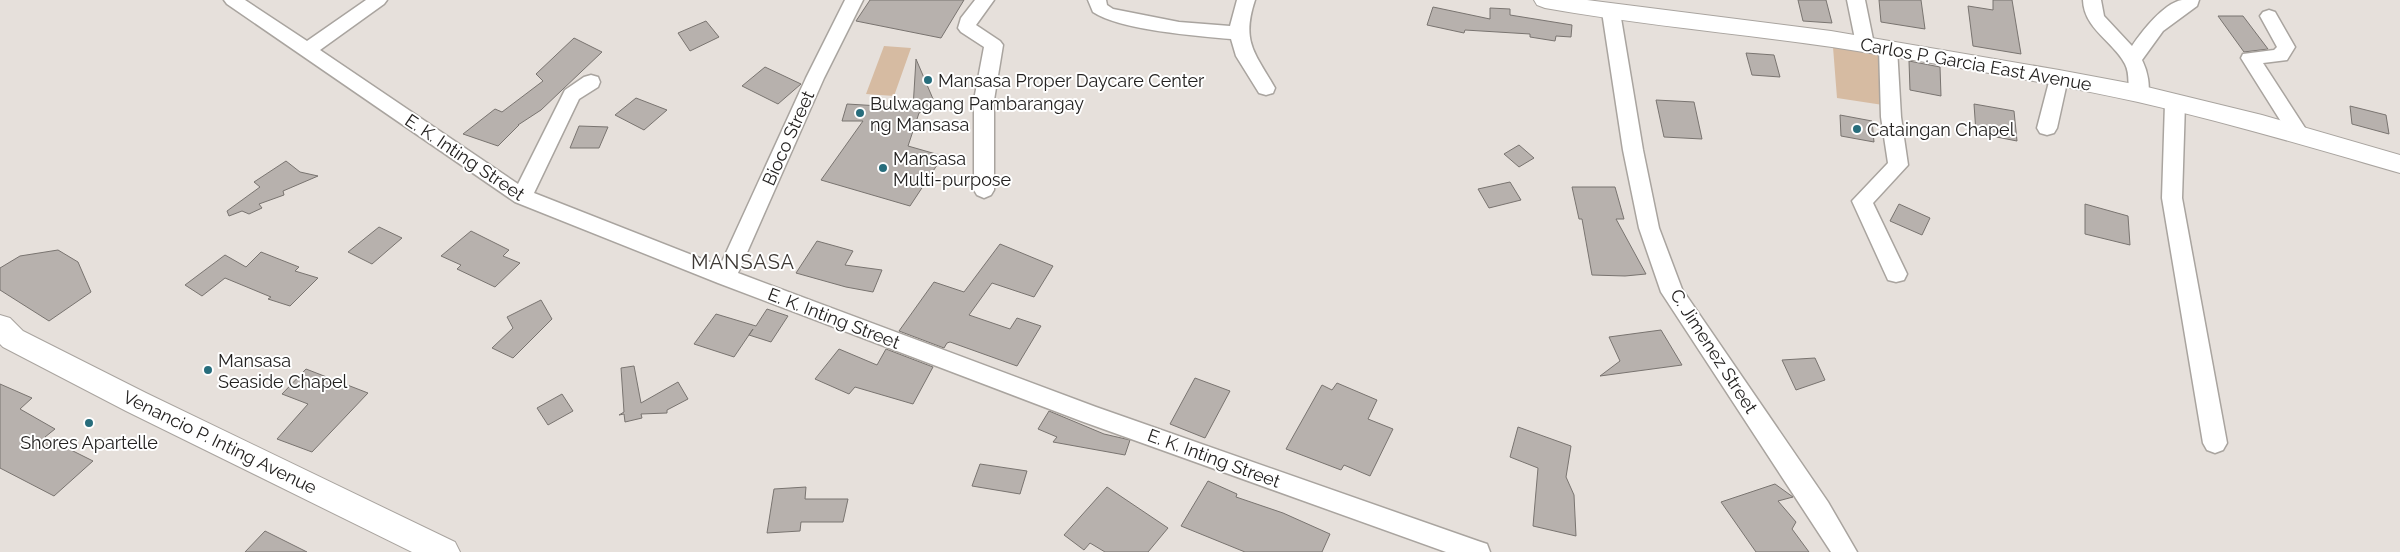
<svg xmlns="http://www.w3.org/2000/svg" width="2400" height="552" font-family="Raleway,sans-serif">
<rect width="100%" height="100%" fill="#e6e0db"/>
<!-- green -->
<path fill="#d6bba2" d="M884 46 911 48 894 96 866 94Z
M1833 47 1878 54 1883 105 1837 98Z"/>
<!-- building -->
<path fill="#b7b1ad" stroke="#797470" d="M870 0H964L941 38 856 21Z
M1798 0H1826L1832 23 1803 21Z
M1879 0H1921L1925 29 1881 22Z
M1993 0H2012L2021 54 1973 46 1968 6 1993 10Z
M1433 7 1490 19V8L1510 9V15L1572 25 1571 37 1556 36 1555 41 1530 37V34L1465 30 1464 33 1427 25Z
M2218 16H2243L2268 49 2244 52Z
M706 21 719 37 690 51 678 33Z
M574 38 602 52 541 110 518 125H519L498 146 463 134 495 109 502 112 543 81 536 74Z
M1746 53 1774 55 1780 77 1752 75Z
M916 59 936 106 919 113 908 146 943 156 910 206 821 180 863 121H842L847 104 913 108Z
M1909 61 1940 67 1941 96 1910 90Z
M765 67 801 84 778 104 742 86Z
M636 98 667 110 644 130 615 115Z
M1656 100 1694 102 1702 139 1664 137Z
M1974 104 2014 111 2017 141 1976 133Z
M2350 106 2386 115 2389 134 2352 124Z
M1840 115 1872 121 1874 142 1841 136Z
M579 126 608 127 599 148H570Z
M1519 145 1534 158 1519 167 1504 154Z
M286 161 300 172 318 176 283 191 284 195 259 204 262 208 249 214 242 211 229 216 227 211 260 187 254 182Z
M1510 182 1521 200 1489 208 1478 189Z
M1572 187H1615L1624 219H1616L1646 274 1625 276 1592 275 1582 219H1579Z
M1899 204 1930 218 1922 235 1890 221Z
M2085 204 2128 216 2130 245 2085 234Z
M379 227 402 238 372 264 348 252Z
M471 231 509 250 503 256 520 263 495 287 457 269 461 265 441 256Z
M817 241 853 251 845 265 882 270 873 292 846 287 796 273Z
M1000 244 1053 266 1034 297 992 283 969 315 1010 329 1017 318 1041 326 1017 366 950 342 947 343 944 348 899 331 934 282 964 292Z
M58 250 78 262 91 292 49 321 0 290V268L20 256Z
M261 252 299 267 295 271 318 278 290 306 268 299 271 297 225 278 202 296 185 285 225 255 246 267Z
M541 300 552 319 513 358 492 348 513 328 507 317Z
M767 309 788 316 771 342 749 335 753 329 734 357 694 344 716 314 756 326Z
M1661 330 1682 365 1600 376 1620 361 1609 337Z
M839 349 877 365 886 349 933 367 913 404 855 387 849 394 815 379Z
M1815 358 1825 380 1796 390 1782 360Z
M634 366 641 403 678 382 688 399 667 410V413L641 414 642 418 625 422 624 414 619 415 624 412 621 368Z
M306 369 368 393 312 452 277 439 308 404 282 394Z
M1195 378 1230 391 1205 438 1170 424Z
M1337 383 1377 400 1368 419 1393 429 1370 476 1344 465 1341 470 1286 449 1322 385 1332 390Z
M0 384 32 398 20 409 55 429 45 437 93 461 54 496 0 468Z
M562 394 573 411 548 425 537 408Z
M1049 411 1104 434 1130 440 1125 455 1053 442 1057 437 1038 429Z
M1518 427 1571 446 1566 477 1574 495 1576 536 1533 526 1538 468 1510 457Z
M980 464 1027 471 1020 494 972 486Z
M1208 481 1237 494 1236 497 1283 513 1330 534 1322 552H1245L1181 526Z
M1775 484 1793 497 1778 501 1796 522 1792 529 1809 552H1756L1721 502Z
M806 487 805 499H848L843 522H801L800 531 767 533 774 489Z
M1107 487 1168 528 1148 552H1105L1090 543 1084 550 1064 535Z
M265 531 307 552H245Z"/>
<g fill="none" stroke-linecap="round" stroke-linejoin="round">
<defs>
<path id="minor" d="M224 0H245L307 41 366 0H387L384 4 320 50 518 184 565 90 584 77 591 75 598 77 600 82 598 87 579 99 534 193 720 266 806 78 845 0H863L824 78 738 273 1096 407 1478 541 1487 544 1490 552H1446L1081 421 718 283 515 202 227 4Z
M975 0H994L976 25 1000 41 1003 45 994 100V190L991 195 984 198 977 195 974 190V100L984 47 961 32 958 28 961 18Z
M1088 0H1106L1107 5 1113 9 1179 22 1230 26 1237 0H1255C1241 42 1255 53 1275 88L1273 93 1266 95 1259 93 1236 56 1231 39C1197 36 1120 30 1093 12Z
M1847 0H1865L1874 44 1871 48 1865 50 1859 48 1856 44Z
M2083 0H2101L2104 16 2132 46C2142 31 2164 3 2182 0 2187 0 2194 0 2199 0L2197 6 2163 31 2142 60C2147 70 2152 88 2146 99L2139 101 2132 99C2126 88 2131 75 2125 64 2113 41 2084 29 2083 0Z
M1611 6 1617 8 1620 12 1643 150 1659 228 1682 289 1828 502 1857 552H1831L1661 292 1639 228 1623 150 1602 12 1605 8Z
M2269 10 2275 12 2295 47 2287 60 2263 63 2309 134 2306 139 2299 141 2292 139 2241 58 2243 54 2274 50 2277 47 2260 16 2263 12Z
M1888 42 1894 44 1897 48 1901 117 1908 165 1873 203 1907 274 1904 280 1896 282 1888 280 1852 201 1888 163 1881 117 1879 48 1882 44Z
M2059 71 2066 73 2068 78 2057 128 2054 133 2047 135 2040 133 2037 128 2050 78 2052 73Z
M2175 96 2182 98 2185 103 2182 198 2227 443 2223 450 2215 453 2207 450 2203 443 2162 198 2165 103 2168 98Z"/>
<path id="major" d="M1534 0H1587L1831 31 2059 70 2139 85 2262 115 2400 155V173C2313 148 2226 122 2138 102 2037 80 1934 63 1832 47 1736 33 1640 25 1545 8L1537 5Z
M0 315 10 318 23 331 146 393 455 542 460 552H412L126 411 3 347 0 344Z"/>
</defs>
<!-- minor casing -->
<use href="#minor" stroke="#a9a49f" stroke-width="3"/>
<!-- major casing -->
<use href="#major" stroke="#a9a49f" stroke-width="2"/>
<!-- minor -->
<use href="#minor" fill="#fff" fill-rule="evenodd"/>
<!-- major -->
<use href="#major" fill="#fff" fill-rule="evenodd"/>
</g>
<!-- markers -->
<g fill="#276d7c" stroke="#fff" stroke-width="2">
<circle cx="928" cy="80" r="5"/>
<circle cx="860" cy="113" r="5"/>
<circle cx="1857" cy="129" r="5"/>
<circle cx="883" cy="168" r="5"/>
<circle cx="208" cy="370" r="5"/>
<circle cx="89" cy="423" r="5"/>
</g>
<g text-anchor="middle" dominant-baseline="central" stroke-width="4" stroke-linejoin="round" paint-order="stroke">
<!-- street labels -->
<g font-size="18" fill="#232120" stroke="#fff">
<text transform="translate(1976 64) rotate(10)">Carlos P. Garcia East Avenue</text>
<text transform="translate(788 138) rotate(-66)">Bioco Street</text>
<text transform="translate(465 157) rotate(34)">E. K. Inting Street</text>
<text transform="translate(834 318) rotate(21)">E. K. Inting Street</text>
<text transform="translate(1714 351) rotate(57)">C. Jimenez Street</text>
<text transform="translate(220 442) rotate(26)">Venancio P. Inting Avenue</text>
<text transform="translate(1214 458) rotate(20)">E. K. Inting Street</text>
</g>
<!-- poi labels -->
<g font-size="18" fill="#232120" stroke="#fff" text-anchor="start">
<text x="938" y="80">Mansasa Proper Daycare Center</text>
<text x="870" y="103">Bulwagang Pambarangay<tspan x="870" dy="21">ng Mansasa</tspan></text>
<text x="1867" y="129">Cataingan Chapel</text>
<text x="893" y="158">Mansasa<tspan x="893" dy="21">Multi-purpose</tspan></text>
<text x="218" y="360">Mansasa<tspan x="218" dy="21">Seaside Chapel</tspan></text>
<text x="89" y="442" text-anchor="middle">Shores Apartelle</text>
</g>
<!-- quarter labels -->
<g font-size="20" letter-spacing="1" fill="#3e3935" stroke="#fff">
<text x="743" y="262">MANSASA</text>
</g>
</g>
</svg>
